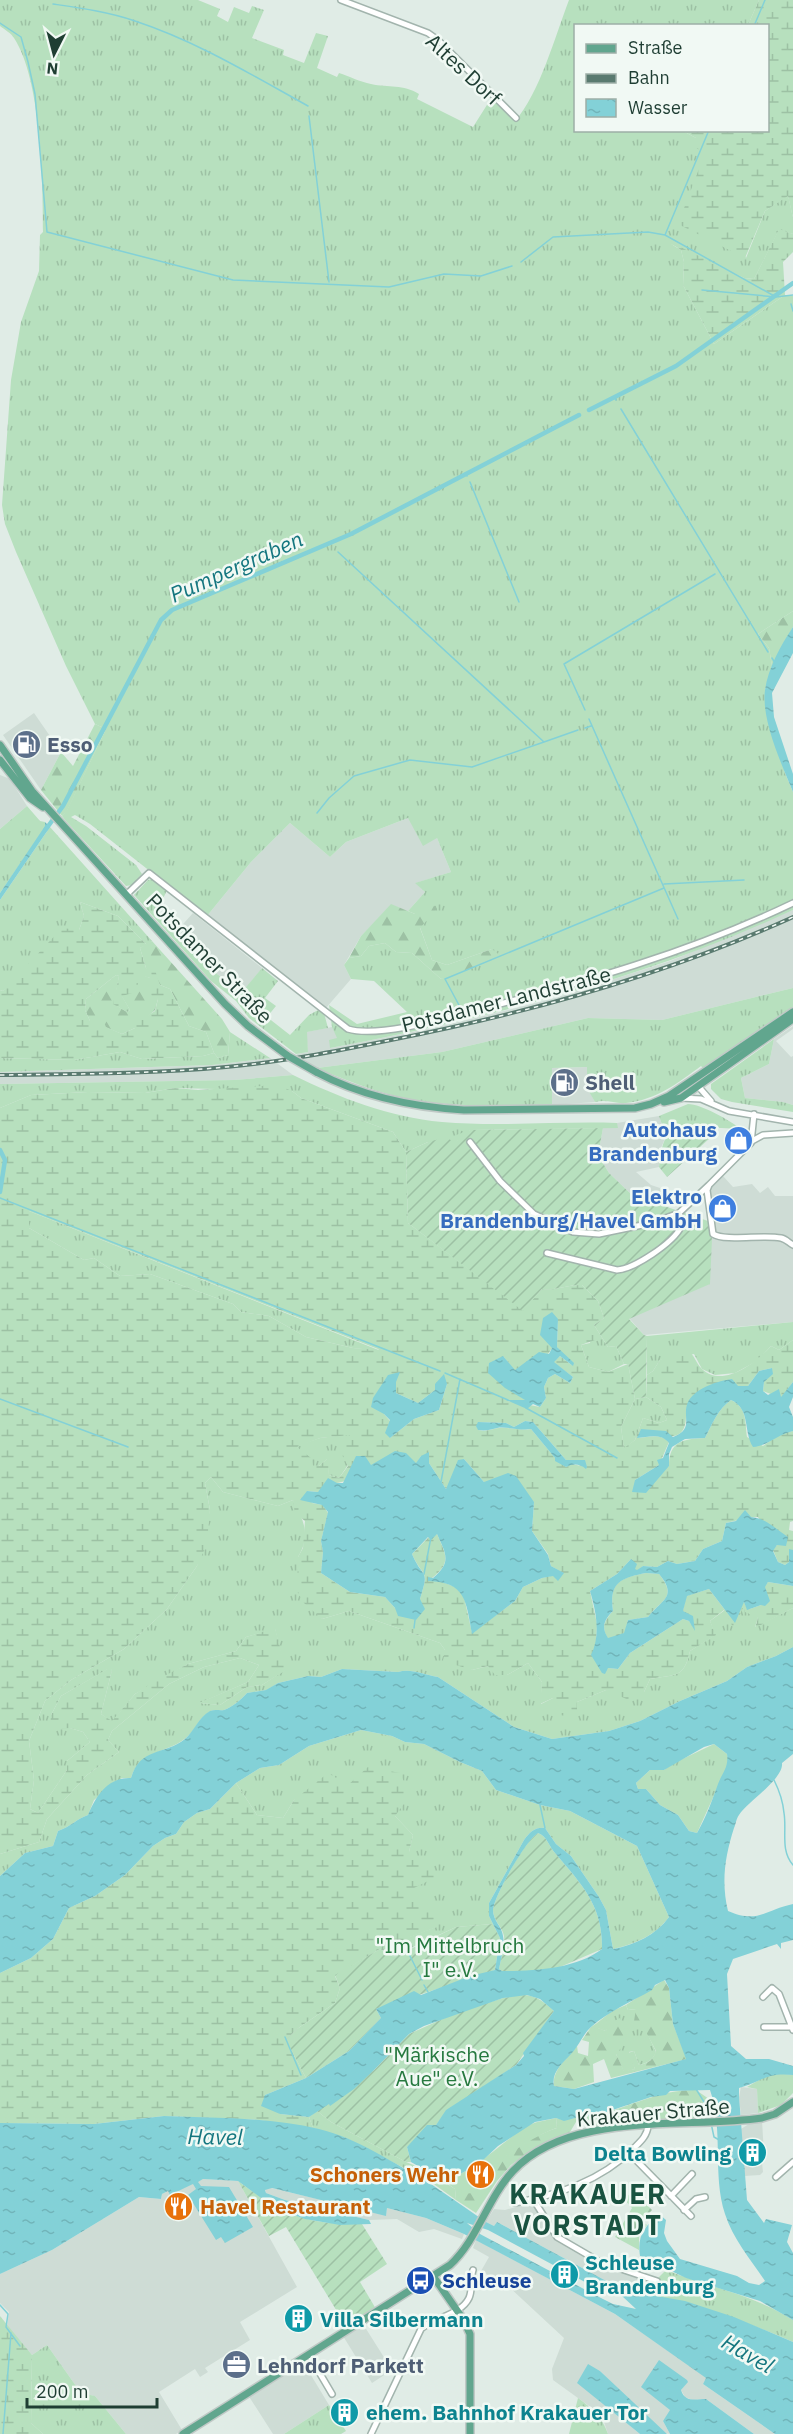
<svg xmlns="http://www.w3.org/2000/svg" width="793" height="2434" font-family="'IBM Plex Sans',sans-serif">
<defs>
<pattern id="grass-tufts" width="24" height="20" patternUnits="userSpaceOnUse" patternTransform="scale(1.5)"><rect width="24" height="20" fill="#b7e0be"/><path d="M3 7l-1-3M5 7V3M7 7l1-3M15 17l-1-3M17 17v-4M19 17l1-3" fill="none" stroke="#9dc1a4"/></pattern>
<pattern id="forest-firs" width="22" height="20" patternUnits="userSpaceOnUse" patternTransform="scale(1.5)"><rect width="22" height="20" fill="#b7e0be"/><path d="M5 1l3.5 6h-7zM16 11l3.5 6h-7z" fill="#9dc1a4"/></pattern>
<pattern id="wetland-marsh" width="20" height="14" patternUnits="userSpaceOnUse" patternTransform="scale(1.5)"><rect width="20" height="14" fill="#b7e0be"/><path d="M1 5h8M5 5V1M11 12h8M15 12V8" fill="none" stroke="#9dc1a4"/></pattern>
<pattern id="garden-furrows" width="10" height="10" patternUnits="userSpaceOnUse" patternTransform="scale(1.5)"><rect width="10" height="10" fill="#b7e0be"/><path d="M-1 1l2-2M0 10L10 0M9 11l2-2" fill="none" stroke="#9dc1a4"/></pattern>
<pattern id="water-ripples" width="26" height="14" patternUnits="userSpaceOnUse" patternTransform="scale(1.5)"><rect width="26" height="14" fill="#83d1d7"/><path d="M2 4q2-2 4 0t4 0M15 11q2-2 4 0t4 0" fill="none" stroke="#71b4b9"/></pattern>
</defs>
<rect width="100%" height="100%" fill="#e0ece6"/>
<!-- built -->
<path fill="#cedcd5" d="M34 713 61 752 41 790 3 735Z
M0 775 10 779 27 806 0 829Z
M408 818 437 838 451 872 416 883 425 892 408 911 391 905 361 936 344 965 351 979 326 1008 207 916 251 862 290 823 330 857 346 842Z
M793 910V988L662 1020 588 1018 442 1052 317 1068 296 1054 308 1052 306 1032 332 1027 338 1038 330 1048 433 1028 488 1015 552 999 670 961Z
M193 913 262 968 243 992 217 974 176 932Z
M793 1026V1029L776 1041 791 1057 793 1056V1105L783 1102 745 1098 741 1078 769 1064 774 1039Z
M270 1058 293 1075 234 1080 0 1084V1072L212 1065Z
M588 1067V1088L595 1102 552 1105 551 1068Z
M659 1116 666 1136 661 1148 659 1167 636 1172 651 1185 660 1188 663 1204 645 1201 632 1195 609 1173 598 1155 603 1128H617V1123Z
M723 1176 733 1187 752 1184 760 1193 768 1187 775 1196H793V1322L644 1335 629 1318 712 1239 705 1194Z
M741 2087 757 2089 758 2113 741 2115 739 2097Z
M762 2120 764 2155 766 2157 762 2163 763 2172 760 2175 744 2176 741 2129 752 2122Z
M203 2179 238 2181 297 2287 240 2322 250 2340 205 2368 208 2372 200 2377 195 2369 159 2392 182 2430 176 2434H126L95 2396 81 2393 47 2345 32 2355 7 2326 9 2312 0 2303V2274L52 2250 139 2197 161 2199 162 2194 168 2191 170 2194Z
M271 2188 386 2215 387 2208 426 2218 464 2234 462 2239 434 2229 419 2232 397 2219 369 2220 285 2200 266 2193 265 2189Z
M526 2204 532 2205 550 2231 604 2266 655 2281 650 2295 623 2290 497 2222 494 2226 486 2222 494 2209 505 2210Z
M476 2240 615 2314 707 2378 703 2384 775 2434H754L706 2399 692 2400 685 2397 681 2390 684 2386 642 2387 671 2410 663 2421 670 2434 664 2433 600 2371 588 2365 578 2383 640 2434H608L604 2422 596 2411 553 2380 552 2369 564 2338 508 2286 481 2271 489 2257 473 2248Z
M363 2324 392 2370 372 2383 343 2336Z
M303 2362 329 2405 284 2434H273L248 2395Z"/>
<!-- grass -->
<path fill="url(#grass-tufts)" d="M0 0H198L220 9 217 16 228 22 234 7 249 13 252 6 264 10 252 38 284 50 283 55 304 63 316 33 328 36 317 68 337 77 339 73C349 76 360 82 371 84 389 88 403 84 419 94L417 99 473 127 492 97 515 121C540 93 555 36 569 0H759L748 25 576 26V130L683 131 696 138 705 152 746 258 765 211 788 195 793 218V234L779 230 754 279 744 278 671 244 681 250 684 262 683 285 714 344 785 295 793 296V611L758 634 769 648 772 666 765 690 785 773 793 792V910C645 979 489 1018 330 1048L329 1040 337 1038 332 1027 329 1005 357 1024 407 1012 374 981 351 979 344 965 349 958 361 956 369 946 385 943 396 952 412 953 441 979 492 949 447 965 432 960 415 914 408 911 425 892 415 883 451 872 437 838 423 846 408 818 346 842 330 857 290 823 251 862 207 916 90 824 75 815 71 817 86 826 136 865 142 874 132 885 126 886 65 820 62 816 67 810 106 729 95 724 66 666 16 552 5 524 2 505 11 380 21 322 39 271 40 235 43 232C43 182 41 79 14 38 11 33 5 30 0 26Z
M27 806 40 821 45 822 46 826 0 893V829Z
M50 827 152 941 147 945 118 916 80 902 84 916 79 930 3 991 0 990V900Z
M153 879 167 890 157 912 217 974 242 992 262 968 278 981 265 998 276 1006 267 1017 290 1035 309 1015 320 1009 324 1013 328 1028 307 1032 308 1052 296 1054 249 1018 236 1001 211 981 134 895 148 880Z
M793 988V1008L704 1069 701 1066C678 1083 656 1100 626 1103 615 1104 607 1099 595 1102L587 1088V1067L552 1068V1105C514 1105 475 1107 436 1103 395 1099 356 1085 317 1068L442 1052 588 1018 662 1020Z
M230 1032 270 1058 212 1065 0 1072V1058L74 1060 120 1052 142 1059 203 1056 214 1053 218 1058 228 1055Z
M774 1039 769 1064 741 1078 745 1098 783 1102 793 1105V1112L732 1102 721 1099 711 1089V1084Z
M293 1075C340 1098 389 1117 442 1122 500 1127 559 1121 617 1123L618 1128 470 1130 454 1144 428 1142 406 1152 393 1132 301 1098 292 1091 175 1088 145 1093 88 1092 31 1095 0 1108V1084L234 1080Z
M688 1104C701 1104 731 1121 741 1129L681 1126 666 1136 659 1116Z
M29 1211 381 1351 353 1348 306 1337 269 1316 241 1312 233 1304 150 1274 120 1276 94 1258 84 1260 29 1228Z
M793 1322V1340L779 1350 771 1346 757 1361 735 1373 715 1375 702 1369 694 1354 660 1360 653 1371 647 1375V1336Z
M594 1325 608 1347 616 1346 624 1364 608 1372 589 1367 581 1345 590 1343Z
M646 1397 661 1407 667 1420 659 1423 643 1418 635 1440 624 1449 621 1427 635 1399Z
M351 1434 348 1465 339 1478 329 1475 327 1459 319 1466H312L296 1446 320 1438Z
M211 1477 223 1492 278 1506 293 1500C304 1520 311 1536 298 1557L322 1619 349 1611 440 1643 445 1650 472 1670 488 1666 507 1675 528 1663 542 1682 541 1704 553 1698 577 1702 606 1690 644 1692 650 1679C675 1674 684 1679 690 1651L715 1635 710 1621 725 1610 744 1604 758 1618 755 1627 793 1608V1647L776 1656 747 1667 727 1681 680 1701 640 1721 609 1731 552 1739 514 1727 438 1677C424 1675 411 1668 398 1672L342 1669 321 1677 308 1676 278 1683 267 1690 247 1693C242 1699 232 1707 224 1710 220 1711 215 1709 211 1711 199 1717 197 1727 189 1735 171 1754 140 1748 131 1778H122L94 1800 88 1815C76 1819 72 1826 58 1831L53 1846 25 1853 0 1876V1854L39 1842 47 1819 87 1775 119 1752 108 1740 112 1731 169 1684 204 1667 240 1658 259 1665 248 1682 200 1703 220 1705 247 1687 262 1685 285 1670 275 1629 246 1637 236 1651 188 1664 135 1694 112 1722 101 1714 112 1670 108 1669 61 1696 51 1715 70 1728 83 1732 90 1742 67 1761V1770L38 1813 30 1809 34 1780 29 1741 45 1701 71 1680 124 1649 167 1609 197 1566 210 1510 205 1483Z
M361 1730 392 1736 405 1742 424 1744 460 1762 482 1771 496 1790 540 1805 570 1811 637 1846 669 1917C656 1935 635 1944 613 1949L606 1910 599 1897 571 1856 556 1844 545 1828C535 1827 530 1832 524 1840L489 1903V1916L493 1924 456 1927 413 1947 409 1937 436 1927 407 1891 409 1852 413 1835 395 1816 348 1785 294 1800 283 1818 257 1815 236 1783 260 1768 279 1765 309 1746Z
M714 1744 727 1754 729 1762 726 1769 697 1833 689 1831 678 1815 660 1805 646 1789H638L636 1783 650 1770H664L674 1763Z
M626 2005 628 2010 636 2009 656 2052C653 2060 648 2063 639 2065L634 2051 629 2052 635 2069 624 2072 616 2054 608 2026 606 2031 597 2028V2023L612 2011Z
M777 2073 793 2075V2093L781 2105 758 2113 757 2089 747 2087 764 2077Z
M317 2111 331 2122 406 2162 426 2170 455 2189 456 2200 431 2182 346 2138 313 2128 309 2117Z
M666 2270C709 2287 754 2295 793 2320V2342C746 2322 701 2304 650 2295L655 2281Z
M47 2345 81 2393 95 2396 126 2434H43L31 2423 32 2355Z
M578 2398C593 2409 602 2417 608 2434H569Z
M329 2405 346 2431 341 2434H284Z"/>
<!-- forest -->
<path fill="url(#forest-firs)" d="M793 611V627L772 666 769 648 758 634Z
M95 724 106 729 67 811 62 816 41 790 61 752 73 766Z
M432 903 437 909 420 928 432 960 447 965 492 949 502 957 441 979 412 953 396 952 385 943 369 946 361 956 349 958 361 936 391 904 415 914Z
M152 941 222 1019 230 1032 228 1055 218 1058 214 1053 206 1032 189 1026 170 989 160 985 146 968 140 948Z
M140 974 150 978 158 999 155 1010 135 1028 122 1034 90 1021 85 1010 86 999 116 975 119 976 114 1004 127 1012 130 1010 121 995Z
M664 1980 669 1988 673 2024 687 2059 611 2078 604 2059 593 2064 594 2082 574 2089 554 2086C552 2069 568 2058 577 2046L578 2053 588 2056 589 2042 582 2040 591 2027 597 2023 598 2028 606 2031 607 2019 612 2017 614 2021 620 2018 628 2040 616 2054 624 2071 635 2069 628 2053 634 2051 639 2065C649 2063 653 2060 656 2051L645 2030 640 2031 634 2021 636 2009 628 2010 626 2005Z
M696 2090 709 2099 710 2110 707 2117 593 2127 579 2117 570 2132 534 2148 511 2165 497 2181 476 2213 456 2200 455 2189H473C487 2165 530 2136 557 2128L556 2118C565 2121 569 2119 579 2117 586 2115 594 2117 602 2114 633 2105 663 2089 696 2090Z
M633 2191 652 2210 642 2221 647 2225 639 2237V2250L615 2237 632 2208 624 2199Z"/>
<!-- wetland -->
<path fill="url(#wetland-marsh)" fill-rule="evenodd" d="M759 0H793V218L788 196 765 211 745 258 678 224 705 153 696 148V138L683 131 768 130V26L748 25Z
M779 229 793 234V252L783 262 785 295 714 344 683 285 684 262 681 250 664 239 744 278 754 279Z
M80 902 118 916 147 945 140 948 146 968 155 970 160 985 170 989 189 1026 206 1032 214 1053 203 1056 142 1059 120 1052 74 1060 0 1058V990L3 991 62 928 79 930 84 916ZM116 975 119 976 113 1004 127 1012 130 1010 122 996 136 992 140 975 150 978 148 994 158 999 155 1011 147 1016 134 1015 135 1028 122 1034 106 1027 102 1018 90 1021 85 1010 86 999Z
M277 1085 292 1091 301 1098 393 1132 406 1152 408 1223 523 1310 542 1289C556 1291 568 1284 582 1285L598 1301 604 1318 594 1325 595 1340 581 1345 589 1367 608 1372 628 1364 635 1399 621 1427 624 1448 635 1440 643 1418 659 1423 667 1420 661 1407 646 1397 647 1375 653 1371 660 1360 685 1348C696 1356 695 1362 702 1369 723 1389 757 1362 771 1346L779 1350 793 1340V1382L781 1398 763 1391 764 1382 772 1368 759 1371 748 1386H738L686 1413C687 1447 663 1435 641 1430L638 1438C649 1437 661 1433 669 1442L659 1465 635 1480 669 1466C669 1441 683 1439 705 1438 712 1424 718 1409 731 1400 747 1407 745 1422 747 1437L763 1446 781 1433 793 1431V1521L790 1522 789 1530 793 1531V1550H789V1562L785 1565 778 1562 773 1550 777 1545 758 1517H751L726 1523 722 1541 703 1549 695 1561 677 1564 668 1561 657 1567 643 1566 638 1570H635L631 1559 617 1574 590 1591 597 1624 596 1646 608 1668 618 1669 630 1653 683 1619 689 1621 695 1629 683 1611 686 1596 709 1589 735 1623 744 1601 747 1610 761 1605 765 1586 768 1582 793 1586V1608L755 1628 758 1618 745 1612 744 1605 734 1629 724 1610 710 1621 716 1635 690 1651C684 1679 675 1674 650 1679L644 1692 631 1701 606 1690 577 1702V1718L560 1715 553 1698 540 1704 542 1682 528 1663 507 1675H495L488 1666 472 1670 443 1661 445 1650 440 1643 349 1611 322 1619 304 1603 297 1591 298 1557 303 1548 305 1521 295 1513 293 1500 278 1506 223 1492 211 1477 205 1483 210 1510 207 1544 197 1566 167 1609 124 1649 71 1680 45 1701 29 1741 34 1780 30 1809 38 1813 67 1770V1761L90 1742 83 1732 70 1728 50 1729 51 1715 61 1696 109 1668 112 1670 101 1714 112 1721 135 1694 158 1679 188 1664 236 1651 246 1637 275 1628 286 1670 262 1685 247 1687 220 1705 199 1703 248 1682 259 1665 240 1658 204 1667 169 1684 112 1731 108 1740 119 1752 87 1775 47 1819 39 1842 0 1854V1108L31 1095 88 1092 145 1093 175 1088 198 1090ZM29 1211 378 1349 379 1350 353 1348 306 1337 269 1316 241 1312 233 1304 150 1274 120 1276 94 1258 84 1260 29 1228ZM558 1319 557 1347 573 1366 560 1356 553 1362 573 1377 570 1383 555 1374 548 1378 544 1387 546 1398 540 1407 508 1401 526 1400 521 1397 503 1356 515 1371 539 1353 548 1354 552 1348ZM396 1382V1393L418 1403 435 1390 447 1384 439 1410 414 1419 390 1438V1421L384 1414ZM525 1421 533 1422 566 1460 587 1467 571 1464 566 1467 556 1459 531 1429C520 1431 510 1427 499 1428 490 1429 489 1432 478 1430V1422L506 1423 514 1427ZM350 1435 341 1453 348 1466 339 1478 329 1475 328 1458 319 1466H313L311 1458 297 1447 320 1438ZM421 1456 429 1463 446 1489 464 1459 484 1482 534 1502 532 1531 548 1554 551 1566 563 1573 542 1578 523 1587 515 1601 472 1633 464 1597 458 1588 432 1578C452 1562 446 1555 437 1534L429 1537 412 1554C423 1579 430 1567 420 1599L395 1608 385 1597 350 1592 321 1573 323 1552 321 1541 328 1513 323 1505 312 1503 307 1491 318 1492 337 1483 416 1464Z
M646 1573 659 1574C678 1598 662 1599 648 1617L628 1620 625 1633 608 1639C601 1627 604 1621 613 1611 609 1582 620 1578 646 1573Z
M368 1767 400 1773 410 1795 395 1816 413 1835 409 1852 440 1875 408 1891 438 1915 437 1927 410 1937 413 1947 394 1957 380 1949 335 1976 340 1988 335 2003 297 2029 286 2040 306 2078 265 2095 280 2114 309 2117 313 2128 259 2120 164 2116 94 2124 0 2123V1973L31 1958 53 1939 69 1908 95 1896 125 1875 153 1846 165 1838 176 1834 184 1822 197 1813 210 1809 236 1783 257 1815 283 1818 294 1800 328 1773 348 1785Z
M0 2316 32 2355 31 2423 43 2434H0Z"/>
<!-- park -->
<path fill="#b7e0be" d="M556 2118 557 2128C538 2133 473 2173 473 2193L462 2194 461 2190 455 2189 441 2179C462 2182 505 2140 524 2128 534 2121 545 2121 556 2118Z"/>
<!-- garden -->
<path fill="url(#garden-furrows)" d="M701 1125 710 1138 667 1177 659 1167C663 1135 666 1126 701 1125Z
M603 1128 598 1155 609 1173 632 1195 708 1221 712 1239 710 1284 629 1319 644 1335 647 1336 646 1397 635 1399 628 1364H624L616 1346 608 1347 594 1325 604 1318 598 1301 582 1285C568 1284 556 1291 542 1289L523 1311 408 1223 406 1152 428 1142 447 1137 454 1143 458 1140 456 1135 470 1130Z
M538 1833C547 1836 549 1847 556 1854 581 1884 603 1905 602 1949L560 1967 538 1971H502L499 1969C501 1959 505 1946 504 1936 502 1926 493 1921 493 1910 494 1896 526 1839 538 1833Z
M493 1924 500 1938 495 1970 376 2009 381 2018 349 2051 306 2078 286 2040 297 2029 335 2003 340 1988 335 1975 380 1949 394 1957 456 1927Z
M520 1995C534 1994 545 2002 554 2011L516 2065 446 2112 436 2125 431 2127 407 2147 411 2162H406L331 2122 317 2111 374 2070 409 2034 456 2013 503 1998Z
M238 2181C284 2214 303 2225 362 2224L387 2264 360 2282 376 2309 347 2328 286 2227 269 2236Z"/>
<!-- water -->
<path fill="url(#water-ripples)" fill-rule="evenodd" d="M793 627V653L772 693 774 717 793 774V792C782 765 761 720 765 690 768 668 781 645 793 627Z
M45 822 50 827 0 900V893L45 826Z
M552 1312 558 1319 557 1347 574 1363 573 1366 560 1356 554 1362 573 1377 570 1383 555 1374 548 1378 544 1387 546 1398 540 1407 533 1404 527 1409 506 1400H525L505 1388 488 1373 489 1363 503 1356 515 1370 539 1352 549 1354 552 1348 540 1335 543 1318Z
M772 1368 773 1374 764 1382 763 1391 768 1395 779 1389 781 1397 793 1382V1397L789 1407 793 1417V1431C778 1434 768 1446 753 1447 743 1431 751 1409 731 1400 718 1409 712 1424 705 1438L685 1439 672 1447 669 1454V1466L646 1493 632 1492 635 1480 659 1465 657 1460 663 1458 669 1443C661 1433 649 1437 637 1438L641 1429 666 1431 673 1437C696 1428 680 1416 689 1400 698 1387 718 1381 732 1379L738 1386H748L759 1371Z
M400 1372 396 1382V1393L418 1403 435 1390V1384L444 1374 447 1384 439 1410 414 1419 390 1438 385 1433 390 1420 384 1414 371 1407 373 1398 388 1375Z
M525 1421 533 1422 566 1460H585L587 1467 586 1469C580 1464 574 1463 566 1467L555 1461V1458L531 1429C520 1431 506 1426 497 1428 489 1430 486 1431 478 1430L476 1426 478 1422 506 1423 514 1427Z
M395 1451 406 1453 416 1463 421 1456 429 1452V1463L446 1489 458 1460 464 1459 484 1482 508 1473 516 1476 534 1502 532 1531 548 1555 551 1566 564 1573 558 1581 553 1576 542 1578 523 1587 515 1601 472 1634C466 1601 466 1582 428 1581V1577L433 1578C452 1562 446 1554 437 1534L431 1540 428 1537 412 1554C423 1580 430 1567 420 1599L425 1609 416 1620 398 1616 395 1608 385 1597 350 1592 321 1573 323 1552 321 1541 328 1512 322 1505 300 1500 307 1491 318 1492 328 1478 337 1483H343L356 1456H365L371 1465Z
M745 1510 751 1517C765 1518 776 1529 788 1537L786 1546 777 1545 773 1551 778 1562 785 1565 789 1562V1549L793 1550V1586L768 1582 765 1587 770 1601 765 1606 761 1605 747 1610 744 1602 735 1623 709 1589 687 1596 683 1611 693 1616 695 1631 689 1621 683 1619 630 1653 618 1669 608 1668 605 1674 602 1673 591 1655C601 1635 596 1611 590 1591L617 1574 631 1559 637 1564 635 1569 637 1570 643 1566 657 1567 668 1561 677 1564 695 1561 703 1549 722 1541 726 1523 736 1521ZM646 1573 659 1574C678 1597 662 1599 648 1617L628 1620 624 1633 608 1638C601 1627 604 1620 613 1611 609 1583 620 1578 646 1573Z
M793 1647V1754L782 1763C784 1779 748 1801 739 1815 736 1819 736 1824 734 1828 725 1856 721 1882 728 1911 758 1924 765 1910 793 1904V1940L781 1943V1949L777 1944 733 1959 727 1974 731 2046 746 2059H769L793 2066V2075C766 2072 762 2082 739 2088V2096L747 2200 764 2223 766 2219 792 2225 787 2242 793 2253V2320L760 2301 686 2278 640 2256C637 2236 644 2227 659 2214L666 2220 664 2233 667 2241 680 2259 737 2276 749 2283 759 2285 765 2281C751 2260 733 2239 725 2214 712 2174 724 2130 710 2090L670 2091 666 2095 651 2097 598 2115 579 2117 564 2121 556 2118 535 2122 498 2146 481 2162 450 2180 434 2177 432 2174 411 2162 407 2147 427 2125H436L446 2110 516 2065 524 2056 523 2053 554 2011 540 1999 527 1995 503 1998 424 2026 409 2034 374 2070 354 2089 330 2106 329 2104 309 2117 280 2114 261 2106 265 2095 306 2078 349 2051 381 2018 376 2009 414 1991 421 1995 470 1976 495 1970 500 1938 489 1916V1903L524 1840C530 1832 535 1827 545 1828L556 1844 571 1856 599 1897 606 1910 613 1949C635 1945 656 1935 669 1917L637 1846 570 1811 540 1805 496 1790 482 1771 460 1762 424 1744 405 1742 392 1736 361 1730 309 1746 279 1765 260 1768 236 1783 210 1809 197 1813 184 1822 176 1834 165 1838 153 1846 125 1875 95 1896 69 1908 53 1939 31 1958 0 1973V1876L25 1853 53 1846 58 1831C72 1826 76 1819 88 1815 96 1796 108 1777 131 1778 140 1747 165 1755 185 1739 195 1730 198 1718 210 1711 215 1709 220 1711 224 1710 232 1707 242 1699 247 1693L266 1690 278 1683 308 1676 321 1677 342 1669 398 1672C411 1668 424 1675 438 1677L514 1727 552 1739 609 1731 640 1721 680 1701 727 1681 747 1667 776 1656ZM714 1744 727 1754C729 1767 722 1773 718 1784 712 1801 706 1817 697 1833L689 1831 678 1815 660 1805 646 1789H638L636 1783 650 1770H664L704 1747ZM538 1833C547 1836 549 1847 556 1854 581 1884 603 1905 602 1949 576 1969 534 1971 502 1971L499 1969C501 1959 505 1945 503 1936 502 1926 493 1921 493 1910 494 1896 526 1840 538 1833ZM665 1980 669 1988 673 2024 686 2059 574 2089 554 2086C551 2072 563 2063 571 2054 579 2046 583 2034 591 2027 609 2011 631 2002 652 1990L655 1985Z
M164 2116C215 2118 269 2117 319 2129 358 2138 394 2164 430 2183L431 2182V2184L486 2222 494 2226 497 2222 623 2290 685 2301 734 2317 793 2342V2434H775L703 2384 706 2378 615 2314 464 2234 426 2218 387 2208 386 2216 272 2188 265 2190 266 2193 285 2200 369 2220 371 2224 340 2225 305 2219 275 2208 238 2181 203 2179 198 2182 201 2186 229 2187 253 2227 225 2243 221 2237 216 2240 188 2195 196 2189 193 2184 170 2195 168 2191 162 2194 161 2199 139 2197 52 2250 0 2274V2123L94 2124ZM467 2223 488 2230 611 2296 614 2293 622 2296 636 2309 613 2304 599 2297 480 2234Z
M659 2360 687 2380 688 2382 681 2390C685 2403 696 2399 706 2399L754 2434H670L663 2421 670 2410 641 2387Z
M588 2364 600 2371 667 2434H640L577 2383Z"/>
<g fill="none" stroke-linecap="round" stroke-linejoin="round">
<!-- stream -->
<path stroke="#83d1d7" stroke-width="1.5" d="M53 4C80 8 109 12 135 21 196 41 252 75 308 106
M0 23 21 37 28 62 35 94 47 232 233 280 389 287 444 274 481 276 512 266
M754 26 765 0
M309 116 329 282
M665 235 709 130
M521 262 553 237 648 232 665 235 776 297
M702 290 776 297 793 295
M791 304 793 311
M614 397 616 400
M621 409 768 652
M466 473 467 476
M470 482 519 602
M338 552 544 742 578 730
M772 658 775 663
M585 710 564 664 715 574
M589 719 678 919
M585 728 591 726
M317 813 329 798 354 776 410 760 472 767 544 742
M664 884 744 880
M460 1007 445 979 664 888
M0 1198 440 1371
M445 1373 508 1400
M0 1399 128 1447
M526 1408 617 1458
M441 1482 460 1379
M424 1574 431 1537
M414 1628 415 1620
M774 1780C779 1790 783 1802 784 1813 787 1831 780 1850 793 1865
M540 1805 545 1828
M407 1950 422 1980
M424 1985 428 1992
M285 2037 301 2075
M696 2089 709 2110 710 2118
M711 2123 714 2137 721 2141
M0 2305 8 2314 6 2327 20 2346
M3 2434 11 2333"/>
<!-- canal -->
<path stroke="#83d1d7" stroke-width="4.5" d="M589 410 676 366 793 283
M46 829 63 806 161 620 172 610 351 534 579 415
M0 1150 5 1160 0 1192"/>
<defs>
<path id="minor" d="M341 0 428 33 438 40 516 118
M126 895 149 873 348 1029C377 1038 443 1019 473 1011 582 983 691 952 793 903
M698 1086 711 1101
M681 1098 701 1099 729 1111 793 1122
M754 1114 751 1143 709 1185 707 1190 713 1234C726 1242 763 1234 781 1238 786 1239 789 1243 793 1245
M752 1141 763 1135 793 1133
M470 1142 500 1181 534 1214 573 1232 599 1234 652 1223 679 1213 709 1185
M547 1253 617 1270C634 1269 673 1243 681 1227 683 1222 680 1217 679 1213
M763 1997 772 1988 779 1994 793 2030
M764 2027H792
M629 2153 691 2216
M776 2177 793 2162
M671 2196 692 2174
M533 2199 557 2237 600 2262 657 2281
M515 2203C560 2194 600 2181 633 2149 641 2141 647 2136 648 2126
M684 2210 696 2199 705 2197
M309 2355 332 2394
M371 2434 421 2329C434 2317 461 2315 469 2298 473 2289 470 2279 473 2270"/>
<path id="major" d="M0 745 32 791 225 1004 248 1026 288 1056
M0 760 30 798 43 807
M316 1072C363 1097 412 1107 464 1110L635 1108 651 1104 669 1096 793 1012
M664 1102 681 1098 793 1019
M433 2276 463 2319 470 2334V2434
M183 2434 450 2265C478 2239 487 2199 513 2171 570 2110 686 2129 762 2118L775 2114 793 2102"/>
</defs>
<!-- minor casing -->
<use href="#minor" stroke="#a2b4ad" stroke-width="8"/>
<!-- major casing -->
<use href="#major" stroke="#c0c9c6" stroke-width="10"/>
<!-- minor -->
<use href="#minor" stroke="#fff" stroke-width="5"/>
<!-- major -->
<use href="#major" stroke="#61a68e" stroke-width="7"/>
<defs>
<path id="rail" d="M0 1075C75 1074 151 1074 226 1067 282 1062 337 1051 391 1040 529 1013 665 975 793 917"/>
</defs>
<!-- rail casing -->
<use href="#rail" stroke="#597a6f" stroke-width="4"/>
<!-- rail -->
<use href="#rail" stroke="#f1f9f4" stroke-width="1.5" stroke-dasharray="4.5" stroke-linecap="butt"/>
<defs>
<path id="major-bridge" d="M288 1056 316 1072"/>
</defs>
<!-- major-bridge casing -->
<use href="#major-bridge" stroke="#c0c9c6" stroke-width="10" stroke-linecap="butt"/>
<!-- major-bridge -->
<use href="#major-bridge" stroke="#61a68e" stroke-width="7"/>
</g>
<!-- icons -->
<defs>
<symbol id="fuel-disc" viewBox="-11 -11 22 22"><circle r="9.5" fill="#5c6f8a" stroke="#f1f9f4"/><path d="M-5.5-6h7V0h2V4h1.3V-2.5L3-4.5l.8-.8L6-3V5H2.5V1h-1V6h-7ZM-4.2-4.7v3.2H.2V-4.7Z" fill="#fff"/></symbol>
<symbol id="shop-disc" viewBox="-11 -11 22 22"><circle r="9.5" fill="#3f7fe0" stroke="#f1f9f4"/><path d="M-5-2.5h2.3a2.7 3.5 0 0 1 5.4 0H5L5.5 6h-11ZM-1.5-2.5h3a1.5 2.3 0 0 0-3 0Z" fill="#fff"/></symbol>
<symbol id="building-disc" viewBox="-11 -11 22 22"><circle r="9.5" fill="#0f9aa8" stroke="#f1f9f4"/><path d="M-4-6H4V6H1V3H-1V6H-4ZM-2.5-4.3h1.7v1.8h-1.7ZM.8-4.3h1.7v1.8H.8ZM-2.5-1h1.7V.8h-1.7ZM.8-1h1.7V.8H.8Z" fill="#fff"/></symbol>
<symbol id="restaurant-disc" viewBox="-11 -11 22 22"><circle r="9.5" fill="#e8710a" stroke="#f1f9f4"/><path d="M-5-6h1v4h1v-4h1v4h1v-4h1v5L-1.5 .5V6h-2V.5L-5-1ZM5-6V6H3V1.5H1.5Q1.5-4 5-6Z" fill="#fff"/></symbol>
<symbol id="bus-disc" viewBox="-11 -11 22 22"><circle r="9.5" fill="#1a4fb4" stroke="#f1f9f4"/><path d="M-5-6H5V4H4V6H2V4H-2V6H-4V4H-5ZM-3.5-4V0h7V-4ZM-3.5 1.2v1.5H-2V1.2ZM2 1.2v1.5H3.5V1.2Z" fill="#fff"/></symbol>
<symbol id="office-disc" viewBox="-11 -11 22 22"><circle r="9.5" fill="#5c6f8a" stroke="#f1f9f4"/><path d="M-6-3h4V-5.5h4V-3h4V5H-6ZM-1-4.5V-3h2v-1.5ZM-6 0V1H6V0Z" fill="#fff"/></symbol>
</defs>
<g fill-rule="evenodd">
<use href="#fuel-disc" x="10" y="728" width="33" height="33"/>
<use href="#fuel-disc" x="548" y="1066" width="33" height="33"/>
<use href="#shop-disc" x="722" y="1124" width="33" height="33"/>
<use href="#shop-disc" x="706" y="1192" width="33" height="33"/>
<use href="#building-disc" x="736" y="2136" width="33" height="33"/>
<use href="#restaurant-disc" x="464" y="2158" width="33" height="33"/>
<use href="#restaurant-disc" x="162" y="2190" width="33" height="33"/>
<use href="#building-disc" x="548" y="2258" width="33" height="33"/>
<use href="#bus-disc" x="404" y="2264" width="33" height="33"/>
<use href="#building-disc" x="282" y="2302" width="33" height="33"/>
<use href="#office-disc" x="220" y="2348" width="33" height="33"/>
<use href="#building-disc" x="328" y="2396" width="33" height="33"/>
</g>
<g text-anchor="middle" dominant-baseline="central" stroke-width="5" stroke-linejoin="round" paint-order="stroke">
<!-- street labels -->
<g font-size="21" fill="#1f3e33" stroke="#f1f9f4">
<text transform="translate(464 69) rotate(43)">Altes Dorf</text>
<text transform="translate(210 958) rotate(46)">Potsdamer Straße</text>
<text transform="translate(506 999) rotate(-14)">Potsdamer Landstraße</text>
<text transform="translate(653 2112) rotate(-5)">Krakauer Straße</text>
</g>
<!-- service labels -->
<g font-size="21" font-weight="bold" fill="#4e5e75" stroke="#f1f9f4" text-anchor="start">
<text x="47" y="744">Esso</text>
<text x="585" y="1082">Shell</text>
<text x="257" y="2365">Lehndorf Parkett</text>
</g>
<!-- shop labels -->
<g font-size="21" font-weight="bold" fill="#366cbe" stroke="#f1f9f4" text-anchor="end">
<text x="717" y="1129">Autohaus<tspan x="717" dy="24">Brandenburg</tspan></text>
<text x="702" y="1196">Elektro<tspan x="702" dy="24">Brandenburg/Havel GmbH</tspan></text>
</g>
<!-- park labels -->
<g font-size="21" fill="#26793f" stroke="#f1f9f4">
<text x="450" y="1945">"Im Mittelbruch<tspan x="450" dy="24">I" e.V.</tspan></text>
<text x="437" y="2054">"Märkische<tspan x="437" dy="24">Aue" e.V.</tspan></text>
</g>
<!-- culture labels -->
<g font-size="21" font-weight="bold" fill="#0d838f" stroke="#f1f9f4" text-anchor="start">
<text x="731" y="2153" text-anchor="end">Delta Bowling</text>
<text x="585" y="2262">Schleuse<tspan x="585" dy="24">Brandenburg</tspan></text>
<text x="320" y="2319">Villa Silbermann</text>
<text x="366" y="2412">ehem. Bahnhof Krakauer Tor</text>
</g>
<!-- food labels -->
<g font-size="21" font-weight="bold" fill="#c56008" stroke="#f1f9f4" text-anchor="end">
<text x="459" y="2174">Schoners Wehr</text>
<text x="200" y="2206" text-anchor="start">Havel Restaurant</text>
</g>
<!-- transit labels -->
<g font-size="21" font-weight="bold" fill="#164399" stroke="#f1f9f4" text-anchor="start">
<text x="442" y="2280">Schleuse</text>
</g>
<!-- water labels -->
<g font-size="22" font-style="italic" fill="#14767f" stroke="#f1f9f4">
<text transform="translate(236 566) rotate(-24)">Pumpergraben</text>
<text transform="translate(215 2136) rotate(1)">Havel</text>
<text transform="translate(748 2353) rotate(30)">Havel</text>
</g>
<!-- district labels -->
<g font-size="27" font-weight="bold" letter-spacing="1.5" fill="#195240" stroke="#f1f9f4">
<text x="588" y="2193">KRAKAUER<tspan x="588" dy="31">VORSTADT</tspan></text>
</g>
</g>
<!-- legend -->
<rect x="574" y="24" width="195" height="108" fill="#f1f9f4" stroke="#9daea7" stroke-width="1.5"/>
<rect x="586" y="44" width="30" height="9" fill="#61a68e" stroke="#9daea7" stroke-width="1.5"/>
<text x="628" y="54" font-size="18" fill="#1f3e33">Straße</text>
<rect x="586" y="74" width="30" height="9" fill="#597a6f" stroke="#9daea7" stroke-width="1.5"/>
<text x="628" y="84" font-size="18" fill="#1f3e33">Bahn</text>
<rect x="586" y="99" width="30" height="18" fill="url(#water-ripples)" stroke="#9daea7" stroke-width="1.5"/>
<text x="628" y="114" font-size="18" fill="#1f3e33">Wasser</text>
<!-- north arrow -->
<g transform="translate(54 54) rotate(186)" stroke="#f1f9f4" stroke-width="4.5" paint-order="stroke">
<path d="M0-4.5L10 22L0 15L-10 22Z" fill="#1f3e33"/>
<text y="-9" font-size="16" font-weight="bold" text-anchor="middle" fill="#1f3e33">N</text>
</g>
<!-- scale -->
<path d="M27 2398v9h130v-9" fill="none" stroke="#1f3e33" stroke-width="3"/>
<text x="36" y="2398" font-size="18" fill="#1f3e33" stroke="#f1f9f4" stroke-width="4.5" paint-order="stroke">200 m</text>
</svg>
